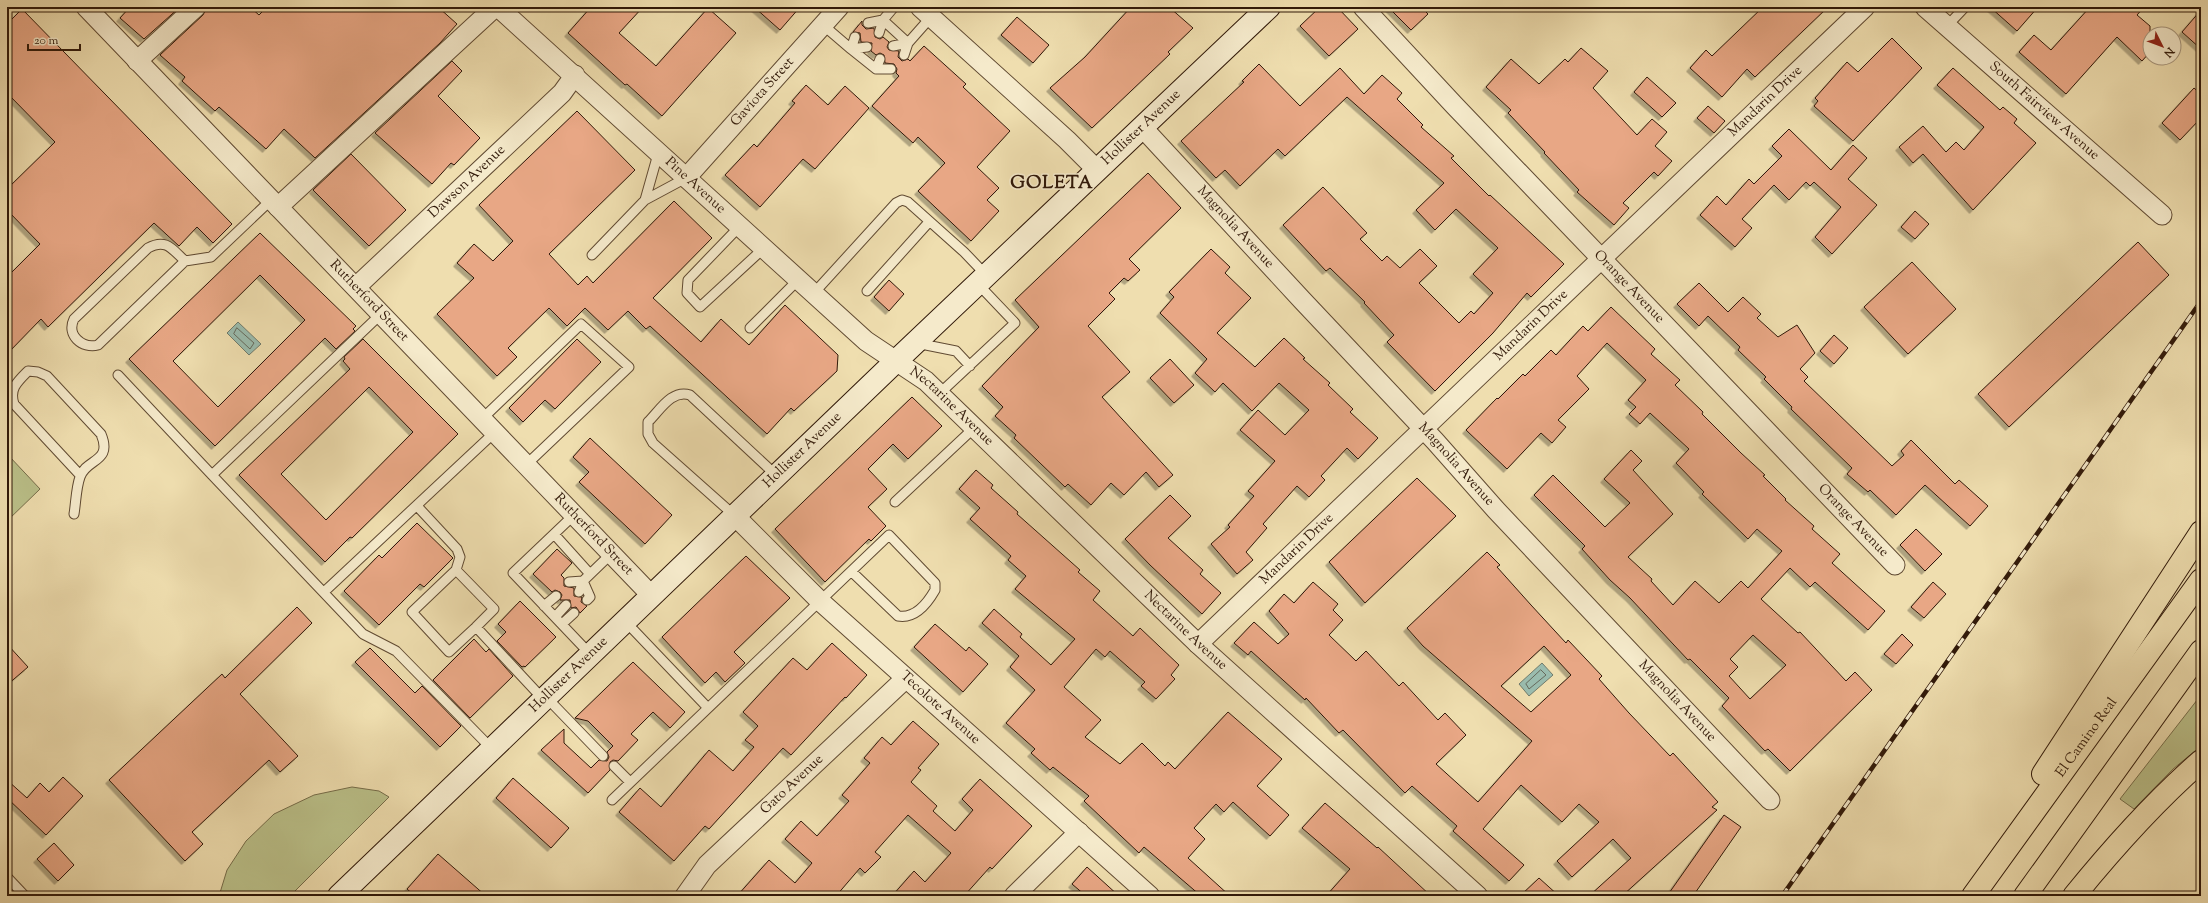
<svg xmlns="http://www.w3.org/2000/svg" width="2208" height="903" font-family="'Sorts Mill Goudy',serif">
<defs>
<filter id="shadow"><feDropShadow dx="-3.5" dy="3.5" stdDeviation="0" flood-color="#0004"/></filter>
</defs>
<rect width="100%" height="100%" fill="#efdeaf"/>
<filter id="stains"><feTurbulence type="fractalNoise" baseFrequency=".005" numOctaves="4"/><feColorMatrix values="0 0 0 0 .2 0 0 0 0 .09 0 0 0 0 .02 0 0 0 .5 -.17"/></filter>
<radialGradient id="worn" r=".72"><stop offset=".6" stop-color="#630" stop-opacity="0"/><stop offset="1" stop-color="#630" stop-opacity=".3"/></radialGradient>
<!-- green -->
<path fill="#bbc18a" stroke="#766d4a" d="M9 456 40 489 7 521V458Z
M2201 695V746L2173 769 2134 809 2120 799Z
M352 787 379 791 389 797 290 896H219L227 870 246 841 274 814 314 795Z"/>
<!-- water -->
<path fill="#9abcae" stroke="#707b6c" d="M238 322 261 344 249 355 227 333Z
M1542 663 1553 675 1529 696 1519 684Z"/>
<g fill="none" stroke-linecap="round" stroke-linejoin="round">
<!-- shore -->
<path stroke="#666a5c" stroke-width="1" d="M237 328 254 343 250 349 234 334Z
M1541 670 1546 675 1529 689 1526 684Z"/>
</g>
<!-- building -->
<path fill="#e8a785" stroke="#311909" fill-rule="evenodd" filter="url(#shadow)" d="M130 7H180L144 39 120 18Z
M207 7H250L259 15 267 7H438L457 24 440 43 315 158 284 129 266 149 219 107 215 111 182 81 185 77 160 55 203 15Z
M591 7H643L619 33 656 66 708 8 736 33 662 116 627 84 625 85 568 33Z
M754 7H800L780 30Z
M1131 7H1169L1193 28 1168 52 1170 54 1092 128 1050 88 1085 57Z
M1320 7H1337L1358 29 1329 56 1300 26Z
M1388 7H1421L1428 14 1411 30Z
M1763 7H1828L1755 77 1747 69 1722 97 1690 68 1706 50 1712 56Z
M1990 7H2038L2017 31Z
M2090 7H2144L2137 15 2150 26V52L2142 61 2117 37 2066 94 2019 52 2034 35 2051 50Z
M22 9 232 224 213 243 197 227 179 246 154 223 48 327 41 319 7 354V277L40 244 7 210V189L55 142 7 93V24Z
M2201 10V49L2182 32Z
M1017 17 1049 45 1033 63 1001 35Z
M862 21V25L866 29 874 28 875 37 880 39 883 37 889 42 887 47 889 50 899 51 898 57 902 61 908 59 910 61 924 46 966 84 963 87 1010 131 977 167 999 188 987 200 999 211 971 241 918 191 945 163 918 137 913 143 872 106 899 76 896 73 897 69 894 64 885 63 884 55 880 53 876 55 871 51 872 43 861 42 860 33 853 32Z
M1892 38 1922 68 1853 141 1814 106 1818 101 1815 98 1847 62 1858 72Z
M1581 48 1608 71 1593 88 1637 135 1652 119 1667 132 1655 146 1672 161 1658 176 1654 172 1623 203 1629 208 1614 225 1577 192 1579 190 1544 153 1545 152 1508 113 1511 110 1486 87 1511 59 1539 84 1565 59 1568 62Z
M452 61 462 71 438 96 480 138 454 165 451 163 432 184 375 133Z
M1259 64 1300 106 1340 68 1364 94 1382 75 1402 93 1397 99 1423 125 1421 127 1454 156 1451 158 1489 196 1490 195 1564 264 1531 297 1527 293 1493 333 1435 391 1387 342 1394 335 1364 303 1365 302 1330 268 1326 271 1283 225 1323 187 1367 233 1360 239 1382 261 1387 256 1400 268 1420 249 1437 266 1419 283 1459 323 1471 311 1474 314 1493 293 1473 274 1498 248 1456 209 1435 230 1416 210 1444 183 1347 97 1285 156 1278 149 1240 186 1225 170 1216 178 1181 141 1244 82 1242 81Z
M1953 68 2000 110 2003 107 2017 119 2014 123 2036 143 1973 210 1923 154 1913 163 1899 147 1923 126 1946 152 1956 142 1964 150 1984 127 1937 85Z
M1647 77 1676 103 1662 117 1634 92Z
M806 85 828 105 845 86 869 108 815 169 803 159 760 207 725 175 754 144 757 147 795 103 792 101Z
M2194 88 2201 94V118L2180 140 2162 123Z
M1708 106 1725 121 1714 133 1697 118Z
M577 111 635 170 549 254 578 285 587 276 593 283 674 201 712 238 653 298 701 342 721 319 749 345 785 305 838 355 837 371 794 411 791 408 767 434 650 326 646 329 628 311 608 330 585 308 567 326 549 308 508 348 517 357 497 376 437 314 474 278 457 263 474 244 493 261 513 241 479 205Z
M1789 129 1831 170 1853 145 1867 158 1848 179 1877 205 1832 254 1815 237 1841 207 1814 182 1810 186 1806 182 1789 200 1774 185 1742 219 1752 228 1735 247 1700 215 1717 196 1726 205 1749 179 1754 184 1782 156 1772 146Z
M351 154 406 210 369 246 313 190Z
M1148 173 1181 208 1129 259 1140 270 1128 281 1124 278 1109 293 1115 299 1088 326 1130 372 1102 397 1173 475 1159 487 1146 472 1124 495 1111 483 1091 505 1068 484 1065 487 1014 438 1016 435 995 416 1003 407 982 386 1039 327 1015 300Z
M1915 211 1929 224 1915 239 1901 227Z
M260 233 356 326 353 329 355 331 336 349 325 338 215 446 129 359ZM260 275 305 320 218 407 173 361Z
M2138 242 2169 275 2009 427 1978 394Z
M1211 249 1230 267 1225 273 1251 298 1217 333 1255 367 1284 338 1305 358 1303 359 1330 383 1328 385 1353 409 1350 412 1378 438 1358 459 1347 448 1321 476 1325 480 1309 497 1297 486 1263 524 1267 528 1246 552 1253 560 1237 574 1211 544 1230 527 1228 525 1254 496 1248 491 1275 461 1240 430 1258 410 1285 435 1309 410 1279 383 1252 411 1223 383 1215 392 1195 373 1207 359 1160 313 1174 297 1169 292Z
M1912 262 1956 309 1908 354 1864 307Z
M889 280 904 294 889 311 874 297Z
M1699 283 1728 312 1743 297 1761 314 1757 318 1778 337 1797 325 1815 353 1800 369 1808 377 1804 381 1892 466 1904 455 1901 451 1911 440 1955 484 1959 480 1988 506 1970 526 1925 485 1896 515 1870 490 1868 492 1847 474 1852 468 1791 409 1792 407 1764 379 1766 377 1738 350 1740 347 1708 316 1699 326 1677 304Z
M1611 307 1655 349 1651 354 1680 380 1675 385 1703 412 1702 414 1741 453 1765 475 1763 476 1786 499 1785 500 1814 526 1812 529 1840 554 1832 563 1885 611 1868 630 1815 582 1810 587 1790 568 1761 599 1798 633 1800 632 1846 681 1855 672 1872 690 1790 771 1768 749 1765 751 1722 706 1729 698 1690 659 1688 660 1630 598 1610 580 1582 549 1585 546 1534 495 1553 475 1605 527 1630 503 1604 479 1631 450 1642 461 1633 470 1673 514 1628 557 1652 579 1651 581 1673 605 1695 581 1719 603 1741 581 1748 588 1782 551 1757 529 1748 539 1702 494 1704 492 1676 463 1689 449 1650 413 1640 424 1629 414 1636 407 1628 400 1646 380 1607 343 1577 376 1589 389 1558 420 1566 427 1552 443 1541 433 1507 469 1466 430 1497 398 1498 399 1523 374 1525 376 1551 350 1556 355 1583 326 1588 331ZM1753 635 1786 665 1750 699 1729 676 1738 667 1730 659Z
M1834 335 1848 348 1834 364 1820 351Z
M363 339 458 434 352 538 350 537 325 562 239 475 350 369 343 361 345 359 344 357ZM369 387 413 432 326 520 281 474Z
M577 339 601 362 555 409 545 400 523 422 509 408Z
M1170 359 1194 385 1174 403 1150 378Z
M912 397 942 426 908 459 893 444 868 469 887 489 868 507 886 526 871 541 869 539 825 582 775 529Z
M590 438 672 515 645 544 579 482 589 472 573 457Z
M976 470 993 485 991 488 1018 512 1017 514 1080 570 1078 572 1100 591 1093 600 1133 636 1140 628 1179 665 1171 675 1175 679 1156 699 1141 686 1145 682 1110 651 1105 657 1096 649 1064 687 1101 720 1085 737 1120 764 1142 743 1165 766 1168 762 1175 769 1228 712 1282 759 1257 786 1289 815 1270 836 1233 802 1224 812 1216 804 1194 828 1205 839 1188 858 1230 896H1201L1144 847 1139 853 1084 801 1089 796 1053 767 1050 770 1031 753 1035 749 1006 723 1035 690 1010 667 1019 656 982 623 994 609 1022 634 1020 637 1051 665 1075 639 1015 589 1026 576 1008 560 1011 556 970 519 980 508 959 489Z
M1417 478 1456 516 1365 603 1329 562Z
M1170 495 1191 516 1168 538 1203 570 1200 574 1221 593 1202 614 1150 565 1125 539Z
M417 523 453 558 424 587 420 584 379 625 344 591 379 555 382 558Z
M1916 529 1942 554 1925 571 1900 545Z
M557 549 572 563 561 575 564 578V586L574 588V596L582 597 581 602 587 606 580 613 576 607 571 608 570 600H560L562 595 560 592 555 590 552 592 533 574Z
M1487 552 1500 565 1497 567 1531 605 1566 643 1568 640 1602 676 1599 679 1629 713 1670 756 1673 753 1718 802 1712 807 1717 810 1622 896H1589L1631 858 1613 839 1572 877 1557 861 1599 822 1579 804 1562 822 1521 785 1483 829 1524 865 1509 881 1453 831 1457 826 1412 786 1405 793 1343 730 1339 733 1306 698 1305 700 1251 651 1248 655 1234 643 1254 622 1278 644 1289 634 1269 611 1284 594 1294 603 1313 582 1338 604 1333 610 1343 620 1329 635 1356 661 1366 651 1399 686 1403 682 1438 720 1445 713 1466 735 1436 764 1478 802 1532 741 1423 646 1407 628ZM1544 646 1571 675 1531 712 1501 686Z
M746 556 790 598 734 652 745 663 725 682 716 672 705 683 662 637Z
M1933 582 1946 594 1924 618 1911 607Z
M520 601 556 637 525 667 524 666 522 667 497 641 506 632 498 624Z
M297 607 312 623 240 694 298 756 280 772 269 760 192 832 203 844 185 861 109 780 222 674 225 678Z
M935 624 966 651 969 647 988 664 963 692 914 647Z
M1902 634 1913 645 1896 664 1884 654Z
M474 639 486 652 489 649 513 676 470 718 433 680Z
M832 643 867 675 846 698 845 697 791 755 783 748 709 829 705 826 674 861 619 812 640 788 661 807 709 750 733 771 754 747 745 740 758 726 743 712 793 658 807 670Z
M7 644 28 667 7 685Z
M370 648 415 693 422 686 461 726 440 747 355 662Z
M633 662 685 712 670 728 653 712 631 734 638 740 618 761 613 760 610 762V770L588 793 541 750 564 729V743L591 768 599 760 607 761 609 757 607 752 613 746 588 721 575 718Z
M913 721 939 744 918 768 921 770 911 782 937 806 933 811 955 831 973 810 962 799 980 779 1032 826 992 869 990 867 964 896H892L914 871 925 882 951 853 908 815 875 852 881 857 865 873 860 868 836 896H737L769 860 795 883 812 863 785 839 801 821 817 836 849 801 842 795 870 763 864 758 882 737 891 745Z
M63 777 83 796 46 835 7 798V780L27 798 40 783 49 792Z
M513 778 569 828 551 848 496 798Z
M1325 803 1377 848 1378 847 1431 896H1326L1350 869 1302 828Z
M1724 815 1741 827 1693 896H1667Z
M54 843 74 865 58 881 37 859Z
M438 854 486 896H415L407 889Z
M1087 867 1119 896H1086L1072 884Z
M1539 878 1559 896H1520Z"/>
<g fill="none" stroke-linecap="round" stroke-linejoin="round">
<defs>
<path id="lane" d="M868 23 883 20 908 43 931 17
M823 25 851 49 867 47
M1947 26 1965 7
M879 33 883 20 894 7
M855 37 851 49 876 69H891
M893 46 908 43 904 55
M876 69 880 59
M658 154 645 200 686 178
M740 226 688 280 687 293 700 307 764 248
M592 255 645 200
M185 261C172 249 166 238 148 248L74 319C66 335 82 349 98 345L185 261 211 257 271 200
M867 291 929 222
M814 293 896 203 902 200 908 202 964 252 986 275
M381 314 212 475 363 634 396 651 492 749
M750 328 799 279
M916 343 956 351 970 366
M118 375 212 475
M939 394 1015 323 977 283
M483 418 581 324 629 367 527 464
M895 502 974 428
M417 506 457 549 460 557 456 570
M74 514C76 502 76 488 80 477 86 458 113 463 101 434L47 376 38 372 28 371C17 382 9 389 14 404L80 475
M575 514 513 573 590 654
M735 516 653 443 648 434V422C660 410 672 389 690 395L777 476
M554 534 590 574
M583 581 590 597 587 600
M569 582 583 581
M324 592 495 432
M579 592 583 581 612 553
M544 606 556 596
M555 617 566 605
M625 621 708 708
M562 624 574 613
M476 627 494 609 456 570 412 612 449 652 476 627 543 699
M546 697 603 756
M614 766 630 782
M612 800 889 535 935 583V590C927 604 915 619 898 616L852 572
M7 877 25 896"/>
<g id="street">
<path id="s1" d="M86 7 651 595"/>
<path id="s2" d="M498 7 866 341 926 381 1198 644 1478 896"/>
<path d="M920 7 1067 140 1097 170"/>
<path id="s3" d="M1363 7 1454 105 1895 565"/>
<path id="s4" d="M1925 7 2162 215"/>
<path d="M137 61 196 7"/>
<path id="s5" d="M1142 127 1302 300 1435 441 1496 510 1770 800"/>
<path id="s6" d="M686 178 839 7"/>
<path d="M278 207 495 7"/>
<path id="s7" d="M356 287 562 93 575 75"/>
<path id="s8" d="M735 516 821 602 1150 896"/>
<path id="s9" d="M1198 644 1865 7"/>
<path id="s10" d="M685 896 707 865 905 679"/>
<path d="M1014 896 1079 832"/>
</g>
<g id="secondary">
<path id="s11" d="M339 896 896 361 1269 7"/>
</g>
<g id="highway">
<path d="M2043 774 2201 532"/>
<path id="s12" d="M1973 896 2201 580"/>
<path d="M2025 896 2201 651"/>
<path d="M2074 896C2113 848 2154 802 2201 761"/>
</g>
</defs>
<!-- lane casing -->
<use href="#lane" stroke="#604a32" stroke-width="11"/>
<!-- street casing -->
<use href="#street" stroke="#604a32" stroke-width="21"/>
<!-- secondary casing -->
<use href="#secondary" stroke="#311909" stroke-width="24"/>
<!-- highway casing -->
<use href="#highway" stroke="#311909" stroke-width="24"/>
<!-- lane -->
<use href="#lane" stroke="#f5eacb" stroke-width="9"/>
<!-- street -->
<use href="#street" stroke="#f5eacb" stroke-width="19"/>
<!-- secondary -->
<use href="#secondary" stroke="#f5eacb" stroke-width="22"/>
<!-- highway -->
<use href="#highway" stroke="#efdeaf" stroke-width="22"/>
<defs>
<path id="rail" d="M1782 896 2201 301"/>
</defs>
<!-- rail casing -->
<use href="#rail" stroke="#311909" stroke-width="4.5"/>
<!-- rail -->
<use href="#rail" stroke="#f5eacb" stroke-width="3" stroke-dasharray="9" stroke-linecap="butt"/>
</g>
<g text-anchor="middle" dominant-baseline="central" stroke-width="3" stroke-linejoin="round" paint-order="stroke">
<!-- street labels -->
<g font-size="14" fill="#311909" stroke="#f5eacb">
<text stroke="none"><textPath href="#s6" startOffset="115">Gaviota Street</textPath></text>
<text stroke="none"><textPath href="#s9" startOffset="785">Mandarin Drive</textPath></text>
<text stroke="none"><textPath href="#s4" startOffset="158">South Fairview Avenue</textPath></text>
<text stroke="none"><textPath href="#s11" startOffset="1111">Hollister Avenue</textPath></text>
<text stroke="none"><textPath href="#s7" startOffset="153">Dawson Avenue</textPath></text>
<text stroke="none"><textPath href="#s2" startOffset="266">Pine Avenue</textPath></text>
<text stroke="none"><textPath href="#s5" startOffset="137">Magnolia Avenue</textPath></text>
<text stroke="none"><textPath href="#s3" startOffset="386">Orange Avenue</textPath></text>
<text stroke="none"><textPath href="#s1" startOffset="408">Rutherford Street</textPath></text>
<text stroke="none"><textPath href="#s9" startOffset="461">Mandarin Drive</textPath></text>
<text stroke="none"><textPath href="#s2" startOffset="605">Nectarine Avenue</textPath></text>
<text stroke="none"><textPath href="#s11" startOffset="643">Hollister Avenue</textPath></text>
<text stroke="none"><textPath href="#s5" startOffset="461">Magnolia Avenue</textPath></text>
<text stroke="none"><textPath href="#s3" startOffset="710">Orange Avenue</textPath></text>
<text stroke="none"><textPath href="#s1" startOffset="732">Rutherford Street</textPath></text>
<text stroke="none"><textPath href="#s9" startOffset="137">Mandarin Drive</textPath></text>
<text stroke="none"><textPath href="#s2" startOffset="929">Nectarine Avenue</textPath></text>
<text stroke="none"><textPath href="#s11" startOffset="319">Hollister Avenue</textPath></text>
<text stroke="none"><textPath href="#s5" startOffset="785">Magnolia Avenue</textPath></text>
<text stroke="none"><textPath href="#s8" startOffset="281">Tecolote Avenue</textPath></text>
<text stroke="none"><textPath href="#s12" startOffset="195">El Camino Real</textPath></text>
<text stroke="none"><textPath href="#s10" startOffset="155">Gato Avenue</textPath></text>
</g>
<!-- district labels -->
<g font-size="18" font-weight="bold" letter-spacing="1" fill="#311909" stroke="#f5eacb">
<text x="1052" y="184">GOLETA</text>
</g>
</g>
<!-- margin -->
<rect width="2208" height="903" fill="none" stroke="#efdeaf" stroke-width="24"/>
<rect x="8" y="8" width="2192" height="887" fill="none" stroke="#311909" stroke-width="2"/>
<rect x="12" y="12" width="2184" height="879" fill="none" stroke="#311909"/>
<!-- north arrow -->
<g transform="translate(2162 46) rotate(132)"><circle r="19" fill="#f5eacb" stroke="#a7967d"/>
<path d="M0-3L7 15L0 10L-7 15Z" fill="#8f2418"/>
<text y="-6" font-size="11" font-weight="bold" text-anchor="middle" fill="#311909">N</text>
</g>
<!-- scale -->
<path d="M28 44v6h52v-6" fill="none" stroke="#311909" stroke-width="2"/>
<text x="34" y="44" font-size="12" fill="#311909" stroke="#f5eacb" stroke-width="3" paint-order="stroke">20 m</text>
<rect width="100%" height="100%" filter="url(#stains)"/>
<rect width="100%" height="100%" fill="url(#worn)"/>
</svg>
